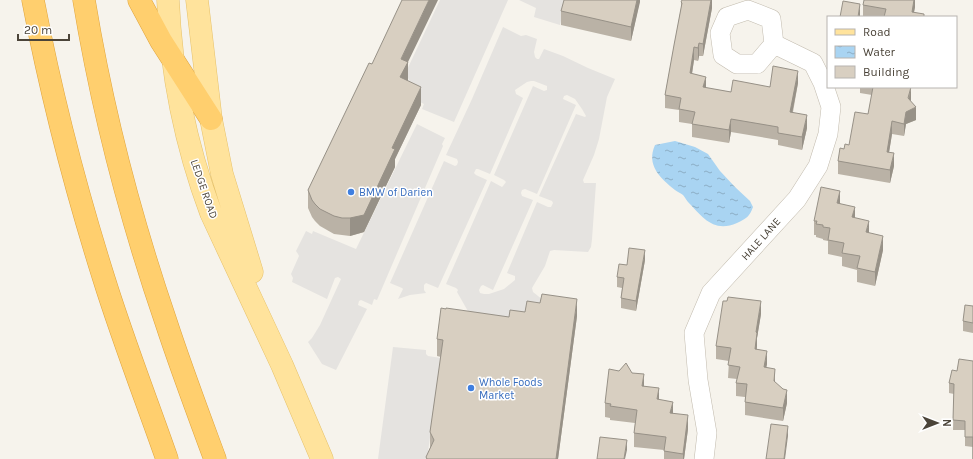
<svg xmlns="http://www.w3.org/2000/svg" width="973" height="459" font-family="Karla,sans-serif">
<defs>
<pattern id="water-ripples" width="26" height="14" patternUnits="userSpaceOnUse"><rect width="26" height="14" fill="#a9d4f2"/><path d="M2 4q2-2 4 0t4 0M15 11q2-2 4 0t4 0" fill="none" stroke="#8caec5"/></pattern>
</defs>
<rect width="100%" height="100%" fill="#f6f3ec"/>
<!-- parking -->
<path fill="#e5e3e0" fill-rule="evenodd" d="M440 0H508L454 122 422 109 424 104 402 93 409 79 404 76Z
M519 0H566L560 25 534 17 536 8Z
M503 27 521 36 526 35 537 39 534 52 535 57 537 59H539L544 49 563 56 588 68 615 79 607 97 599 139 594 155 583 180 584 183H596L592 239 591 247 588 252 554 250 550 251 545 266 532 288 533 292 543 300 537 306 518 319 469 313 457 292 458 290 456 288 446 284 491 181 502 187 503 186 506 182 504 180 494 175 533 86 544 91 547 90V86L534 81H531L527 82 515 90 516 94 523 98 490 174 478 169H476L474 173 476 175 487 180 438 288 426 283 424 285V290L426 293 410 295 398 299 403 289 402 288 390 283 444 161 455 166 457 165 458 162 457 159 446 155 472 99ZM567 95 575 99 582 109 586 116 585 117 576 114 539 196 552 201 553 203 551 207H548L537 202 507 273 515 276V280L504 289 489 294H484L480 293 479 290 481 286 483 285 493 290 533 200 522 196 521 193 522 190 525 189 537 194 576 105 563 99 564 96Z
M417 124 445 138 442 144 443 146 377 300 374 299 372 305 361 300 359 301 358 305 367 309 336 370 322 364 308 342 312 338 320 325 341 279 338 277 335 278 327 299 292 282 293 278 291 274 299 256 298 254 296 251 306 231 312 234 313 231 356 249Z
M393 347 426 350V354L428 356 441 358 427 459H378Z"/>
<!-- water -->
<path fill="url(#water-ripples)" d="M675 141 695 147 708 154 720 171 735 187 750 201 753 207C750 216 746 219 737 223 714 233 703 218 688 202 686 200 685 197 683 195 681 193 677 192 675 190 660 178 646 165 655 145Z"/>
<g fill="none" stroke-linecap="round" stroke-linejoin="round">
<defs>
<path id="minor" d="M748 10 771 19 774 44 757 64H737L723 55 720 33 727 17Z
M704 459 707 433 698 380 694 333 711 293 797 199 818 166 828 134 831 107 823 83 813 63 774 44"/>
<path id="major" d="M168 0C171 72 186 146 211 213L282 365 322 459
M197 0 211 119 222 174 252 272"/>
<path id="highway" d="M33 0C51 94 75 187 104 279 123 340 146 399 167 459
M84 0C102 109 130 217 166 322 181 368 198 413 215 459
M139 0 161 41 211 119"/>
</defs>
<!-- minor casing -->
<use href="#minor" stroke="#c2bbae" stroke-width="20"/>
<!-- major casing -->
<use href="#major" stroke="#e6c16a" stroke-width="23"/>
<!-- highway casing -->
<use href="#highway" stroke="#e0a43c" stroke-width="23"/>
<!-- minor -->
<use href="#minor" stroke="#fff" stroke-width="19"/>
<!-- major -->
<use href="#major" stroke="#ffe39c" stroke-width="22"/>
<!-- highway -->
<use href="#highway" stroke="#ffcf6e" stroke-width="22"/>
</g>
<!-- wall -->
<path fill="#bab2a6" d="M640 0 631 41 561 25V11Z
M712 0V8L703 56H699L698 61 694 60 692 74 706 88 731 92 798 83 793 112 807 128 802 150 778 145V140L731 132 729 143 692 137V124L679 122V110L665 108V95L681 8V2Z
M915 0V7L914 12 924 17H863V5Z
M408 62 407 80 421 105 395 159V167L364 232 350 236 334 234 320 226 315 221 312 217 308 208V190L372 64Z
M860 87H911L910 101 916 120 906 124 904 136 892 134 889 152 894 166 890 183 838 174V161L844 149 849 145 868 114 872 95 860 93Z
M840 203 855 218 869 233 883 250 875 286 857 282V270L842 266V257L828 254V241L823 240V239L816 237V235H814V221Z
M645 260 636 311 621 308V298L622 288 617 287V277L627 265Z
M973 306V333L963 331V321Z
M525 312 577 316 558 459H426L430 448V432L441 357 437 356V339Z
M761 314 757 338V349L767 364 766 367 775 382 787 403 783 421 745 415V397L736 396V383L737 379 728 378 729 361 716 359V346Z
M973 361V447L965 446V430H953L954 394 949 393V383L957 371Z
M632 373 644 386 673 413 688 429 684 459H664V450L634 447V433L635 423 610 420V418L605 417V403Z"/>
<!-- shaded-wall -->
<path fill="#979187" d="M429 0H438L408 62V80L400 94 401 59Z
M637 0H640V2L631 41V27Z
M711 0H712V8L703 56V44Z
M914 0H915V7L913 17 912 12Z
M860 4V17H858Z
M699 43V56L698 61V48Z
M694 47V60L690 86V73Z
M798 71V83L790 124V112Z
M706 77V89L703 87Z
M421 87V105L395 159V167L364 232 350 236V218L392 148Z
M911 87V100L908 111 916 107V120L906 124 904 136V124Z
M807 115V128L802 150V137Z
M731 119V132L729 143V130Z
M892 121V134L887 165V152Z
M894 153V166L890 183V170Z
M840 191V205L837 203Z
M855 207V220L852 217Z
M869 221V235L866 232Z
M883 236V250L875 286V272Z
M645 250V260L636 311V301Z
M577 299V316L558 459H556Z
M761 301V314L757 338V346L755 362V349L756 332Z
M767 351V364L764 380V367Z
M775 369V382L774 381Z
M644 374V388L642 386Z
M659 388V402L657 399Z
M787 390V403L783 421V408Z
M673 402V416L670 413Z
M688 415V429L684 459H683V454Z
M788 426V436L785 459H784Z
M627 440V450L625 459H624Z"/>
<!-- building -->
<path fill="#d8cfc1" stroke="#979187" d="M402 0H429L401 59 408 62 400 77 421 87 392 148 395 149 364 215 350 218H342L334 216 320 209 315 204 312 200 308 190 369 63 372 64Z
M564 0H637L631 27 561 11Z
M682 0H711L703 44 699 43 698 48 694 47 690 73 706 77 703 87 731 92 733 80 770 87 773 66 798 71 790 112 807 115 802 137 778 133V127L731 119 729 130 692 124 695 112 679 109 681 98 665 95 674 45 682 3 681 2Z
M864 0H914L912 12 924 14V17H884L886 9 863 5Z
M843 1 860 4 858 17H840Z
M873 87H911L908 98 916 107 906 112 904 124 892 121 887 152 894 153 890 170 838 161 840 148 844 149 845 144 849 145 855 112 868 114Z
M821 187 840 191 837 203 855 207 852 217 869 221 866 232 883 236 875 272 857 268 860 256 842 253 844 243 828 240 830 228 823 227V225L816 224 817 221H814Z
M629 248 645 250 636 301 621 298 624 278 617 277 619 264 627 265Z
M542 294 577 299 556 459H427L426 457 434 440 430 432 443 340 437 339 441 308 446 309V308L509 317 510 310 525 312 527 301 540 303Z
M728 297 761 301 756 332 757 333 755 349 767 351 764 367 775 369 774 381 783 389 787 390 783 408 745 402 747 384 736 383 740 367 728 365 731 348 716 346 723 301H727Z
M965 305 973 306V323L963 321Z
M959 359 973 361V459V437H965V421L953 420 954 384 949 383 952 370 957 371Z
M626 363 632 373 644 374 642 386 659 388 657 399 673 402 670 413 688 415 683 454 664 451 666 437 634 433 637 410 610 406 611 404 605 403 609 369 619 371Z
M771 424 788 426 784 459H766Z
M600 437 627 440 624 459H597Z"/>
<!-- markers -->
<g fill="#3f7fe0" stroke="#fff" stroke-width="1.5">
<circle cx="351" cy="192" r="4"/>
<circle cx="471" cy="388" r="4"/>
</g>
<g text-anchor="middle" dominant-baseline="central" stroke-width="3" stroke-linejoin="round" paint-order="stroke">
<!-- street labels -->
<g font-size="11" fill="#4b4439" stroke="#fff">
<text transform="translate(204 189) rotate(71)">LEDGE ROAD</text>
<text transform="translate(761 239) rotate(-48)">HALE LANE</text>
</g>
<!-- shop labels -->
<g font-size="11" fill="#366cbe" stroke="#fff" text-anchor="start">
<text x="359" y="192">BMW of Darien</text>
<text x="479" y="382">Whole Foods<tspan x="479" dy="13">Market</tspan></text>
</g>
</g>
<!-- legend -->
<rect x="827" y="16" width="130" height="72" fill="#ffffff" stroke="#b7b4b0"/>
<rect x="835" y="29" width="20" height="6" fill="#ffe39c" stroke="#b7b4b0"/>
<text x="863" y="36" font-size="12" fill="#4b4439">Road</text>
<rect x="835" y="46" width="20" height="12" fill="url(#water-ripples)" stroke="#b7b4b0"/>
<text x="863" y="56" font-size="12" fill="#4b4439">Water</text>
<rect x="835" y="66" width="20" height="12" fill="#d8cfc1" stroke="#b7b4b0"/>
<text x="863" y="76" font-size="12" fill="#4b4439">Building</text>
<!-- north arrow -->
<g transform="translate(937 423) rotate(90)" stroke="#ffffff" stroke-width="3" paint-order="stroke">
<path d="M0-3L7 15L0 10L-7 15Z" fill="#4b4439"/>
<text y="-6" font-size="11" font-weight="bold" text-anchor="middle" fill="#4b4439">N</text>
</g>
<!-- scale -->
<path d="M18 34v6h51v-6" fill="none" stroke="#4b4439" stroke-width="2"/>
<text x="24" y="34" font-size="12" fill="#4b4439" stroke="#ffffff" stroke-width="3" paint-order="stroke">20 m</text>
</svg>
